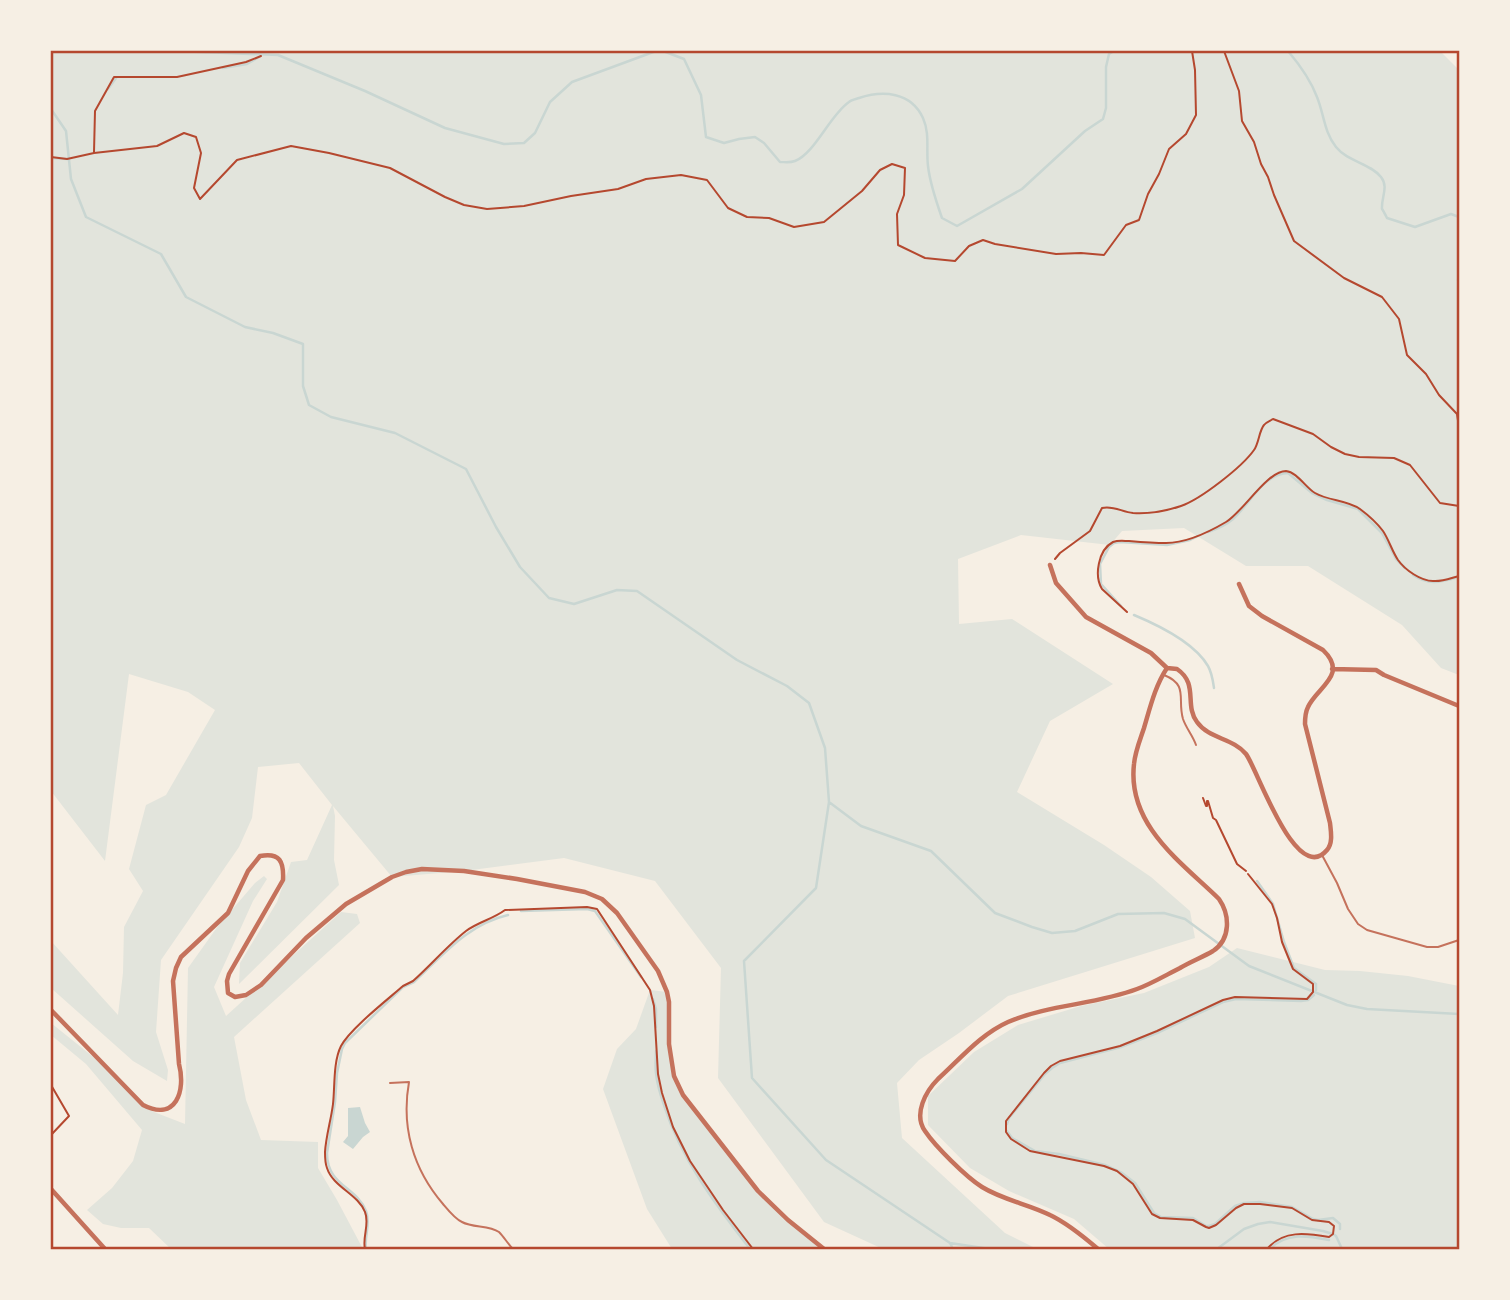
<svg xmlns="http://www.w3.org/2000/svg" width="1510" height="1300" font-family="'Source Sans 3',sans-serif">
<rect width="100%" height="100%" fill="#f6efe4"/>
<!-- green -->
<path fill="#e2e4dc" d="M51 51H1440L1459 70V675L1441 668 1402 625 1308 566H1246L1184 528 1122 531 1110 545 1021 535 958 559 959 624 1012 619 1113 684 1050 721 1017 792 1104 845 1151 877 1190 911 1195 938 1008 996 959 1033 919 1060 897 1083 902 1138 1005 1233 1037 1249H883L824 1222 718 1078 721 968 655 881 564 858 464 871 392 877 333 806 335 816 334 860 339 885 239 984 240 963 277 902 291 862 307 860 332 805 299 763 258 767 252 818 239 847 161 960 156 1032 168 1070 167 1081 133 1061 51 988V941L118 1015 123 973 124 927 143 891 129 869 146 805 166 795 215 710 188 692 129 674 105 861 51 791Z
M264 876 267 879 253 901 214 987 226 1016 341 912 357 914 360 923 234 1037 246 1100 261 1140 318 1142V1168L337 1200 363 1249H171L149 1228H121L103 1224 87 1210 112 1188 133 1161 142 1130 86 1064 51 1035V1023L102 1064 154 1112 185 1124 188 968 218 926 255 883Z
M1237 948 1325 970 1360 971 1408 976 1459 986V1249H1109L1074 1219 1009 1191 970 1168 928 1125V1096L974 1052 1018 1025 1081 1006 1144 993 1209 967Z
M650 990 667 992 669 1044 674 1075 683 1095 758 1191 824 1249H672L647 1209 603 1089 617 1049 636 1029Z"/>
<!-- water -->
<path fill="#c9d6d2" d="M360 1107 365 1123 370 1132 363 1137 353 1149 343 1142 348 1136V1108Z"/>
<g fill="none" stroke-linecap="round" stroke-linejoin="round">
<!-- stream -->
<path stroke="#c9d6d2" stroke-width="2.5" d="M176 51 278 55 365 91 445 128 504 144 524 143 535 133 550 102 572 82 656 51
M663 51 684 59 701 95 706 137 724 143 739 139 755 137 764 143 780 162C785 162 790 163 795 161 815 153 830 115 849 102 851 100 856 99 859 98 883 90 911 92 923 118 930 134 926 149 928 166 930 184 936 201 942 218L957 226 1022 189 1085 131 1103 119 1106 108V67L1109 54 1114 51
M1288 51C1299 64 1311 81 1317 97 1324 114 1324 132 1336 147 1348 162 1370 163 1381 177 1389 187 1381 198 1382 209 1383 210 1386 216 1387 218L1415 227 1451 214 1459 217
M223 68 247 64 259 57
M108 89 116 78
M51 109 66 131 71 179 86 217 161 254 186 297 245 327 273 333 303 344V386L309 405 331 417 395 433 466 469 496 527 520 567 549 598 574 604 617 590 637 591 737 660 787 686 809 703 825 748 829 802 861 826 931 851 995 913 1032 927 1052 933 1075 931 1118 914 1164 913 1185 919 1249 966 1347 1005 1367 1009 1459 1014
M51 158 68 159
M1459 275 1458 280 1459 283
M1208 532C1217 529 1226 525 1233 519 1249 505 1264 473 1288 473L1312 493 1327 500 1358 509 1382 533 1396 559 1405 568
M1413 575C1429 586 1441 582 1459 577
M1121 606 1101 584 1100 564 1109 547 1114 543 1120 542 1167 545 1190 540 1198 536
M1134 615C1158 625 1194 642 1208 666 1212 673 1213 681 1214 688
M829 802 816 888 744 961 752 1078 826 1160 950 1243 953 1249
M1257 881 1273 904 1284 942 1294 968 1316 984V990
M521 911 587 909 595 911 641 977
M653 999 656 1009V1027
M656 1051C656 1058 655 1066 656 1073 657 1084 660 1094 664 1105 681 1159 715 1204 750 1249
M1007 1124 1009 1118 1045 1074 1052 1068 1060 1063 1121 1047 1157 1033 1223 1002 1236 999 1301 1001 1308 1000 1314 995
M1007 1131 1012 1138 1035 1151 1059 1154 1105 1165 1122 1173 1135 1183 1154 1213 1161 1217 1193 1218 1206 1226H1209L1215 1224 1235 1206 1244 1203 1260 1202 1292 1207 1313 1219 1318 1220 1333 1218 1340 1224V1229
M950 1243 990 1249
M366 1249C364 1236 371 1223 366 1211 356 1186 327 1186 327 1153L335 1102 337 1073 342 1049 345 1043 403 987 414 982C443 955 468 924 508 915
M1217 1249 1244 1229 1258 1224 1270 1222 1323 1231 1333 1234 1336 1236 1342 1249
M1270 1249C1286 1232 1308 1236 1329 1240"/>
<!-- path -->
<path stroke="#b5482f" stroke-width="2" d="M1224 51 1239 91 1242 121 1254 142 1261 164 1268 177 1274 195 1294 241 1344 278 1382 297 1399 319 1407 355 1426 374 1439 395 1457 414 1459 427
M94 152 95 111 114 77H177L246 62 261 56
M51 157 67 159 94 153 157 146 184 133 196 137 201 153 194 188 200 199 237 160 291 146 329 153 390 168 445 197 464 205 487 209 524 206 571 196 618 189 646 179 681 175 707 180 728 208 747 217 769 218 794 227 824 222 862 191 880 170 892 164 905 168 904 195 897 214 898 245 925 258 955 261 969 246 983 240 995 244 1056 254 1081 253 1104 255 1126 225 1139 220 1148 194 1159 174 1169 149 1186 134 1196 115 1195 70 1192 51
M1055 559 1060 553 1090 531 1102 508C1113 505 1122 512 1133 513 1149 514 1166 511 1181 506 1201 499 1242 467 1254 450 1259 443 1259 431 1264 425 1266 422 1270 421 1273 419L1313 434 1331 447 1345 454 1359 457 1394 458 1410 465 1440 503 1459 506
M1127 612 1102 589C1094 576 1098 550 1113 542 1118 540 1124 541 1129 541 1141 542 1154 543 1166 543 1186 543 1209 532 1226 522 1243 512 1267 471 1286 471 1297 472 1306 488 1315 493 1329 501 1347 500 1360 509 1368 515 1377 523 1383 531 1389 540 1392 551 1398 560 1405 570 1421 581 1433 581 1442 582 1451 578 1459 576
M1203 798 1206 806H1207V801
M1208 801 1213 818 1216 820 1237 864 1246 871
M1248 874 1272 904 1277 918 1282 942 1293 969 1313 984V992L1307 999 1235 997 1223 1000 1157 1031 1120 1046 1060 1061 1051 1066 1044 1073 1006 1121V1132L1011 1139 1030 1151 1104 1166 1117 1171 1133 1184 1152 1214 1160 1218 1193 1220 1206 1227 1209 1228 1216 1225 1236 1208 1244 1204H1260L1292 1208 1312 1220 1329 1222 1334 1226 1333 1234 1329 1237C1306 1233 1283 1230 1267 1249
M51 1085 69 1116 51 1135
M365 1249C362 1237 370 1224 365 1212 358 1194 333 1187 327 1168 325 1163 325 1157 325 1152 326 1136 331 1120 333 1104 335 1087 333 1062 341 1046 350 1029 387 1000 403 986L413 981C431 965 447 946 466 931 478 922 493 919 505 910L587 907 597 909 650 990 654 1006 658 1074 662 1093 673 1127 690 1161 723 1210 753 1249"/>
<!-- service -->
<path stroke="#c5725c" stroke-width="2" d="M1164 675C1189 685 1177 699 1183 719 1186 728 1193 736 1196 745
M1322 855 1337 883 1348 909 1358 924 1367 930 1427 947H1438L1459 940
M390 1083 409 1082C401 1127 413 1169 443 1204 448 1210 455 1219 462 1222 473 1228 489 1225 499 1232 504 1237 508 1244 513 1249"/>
<!-- minor -->
<path stroke="#c5725c" stroke-width="4.5" d="M1050 565 1056 583 1086 617 1151 653 1167 668
M1167 668 1177 669C1199 684 1184 705 1197 722 1209 739 1233 738 1246 754 1257 768 1296 887 1327 850 1333 843 1331 832 1330 823L1305 724C1305 718 1305 713 1308 707 1317 687 1349 675 1323 650L1262 616 1249 606 1239 584
M1332 669 1376 670 1384 675 1459 706
M51 1010 143 1105C176 1122 186 1091 179 1064L173 981 176 968 181 957 228 913 248 871 260 856C280 852 284 862 283 880L229 974 227 981 228 993 235 997 246 995 261 985 306 938 346 904 392 877 406 872 422 869 464 871 517 879 585 892 602 899 617 913 658 971 667 992 669 1002V1044L674 1076 683 1095 758 1191 788 1220 824 1249
M51 1189 105 1249
M1098 1249C1084 1237 1067 1223 1050 1215 1028 1204 1003 1200 982 1187 966 1177 935 1146 925 1131 913 1114 926 1091 938 1079 960 1059 981 1034 1008 1022 1050 1004 1095 1005 1137 989 1151 984 1166 975 1180 968 1190 962 1203 957 1213 951 1231 939 1230 915 1219 899 1181 862 1127 825 1134 764 1135 752 1140 740 1144 728 1150 708 1155 686 1167 668"/>
</g>
<!-- border -->
<rect width="1510" height="1300" fill="none" stroke="#f6efe4" stroke-width="105"/>
<rect x="52" y="52" width="1406" height="1196" fill="none" stroke="#b5482f" stroke-width="2.5"/>
</svg>
